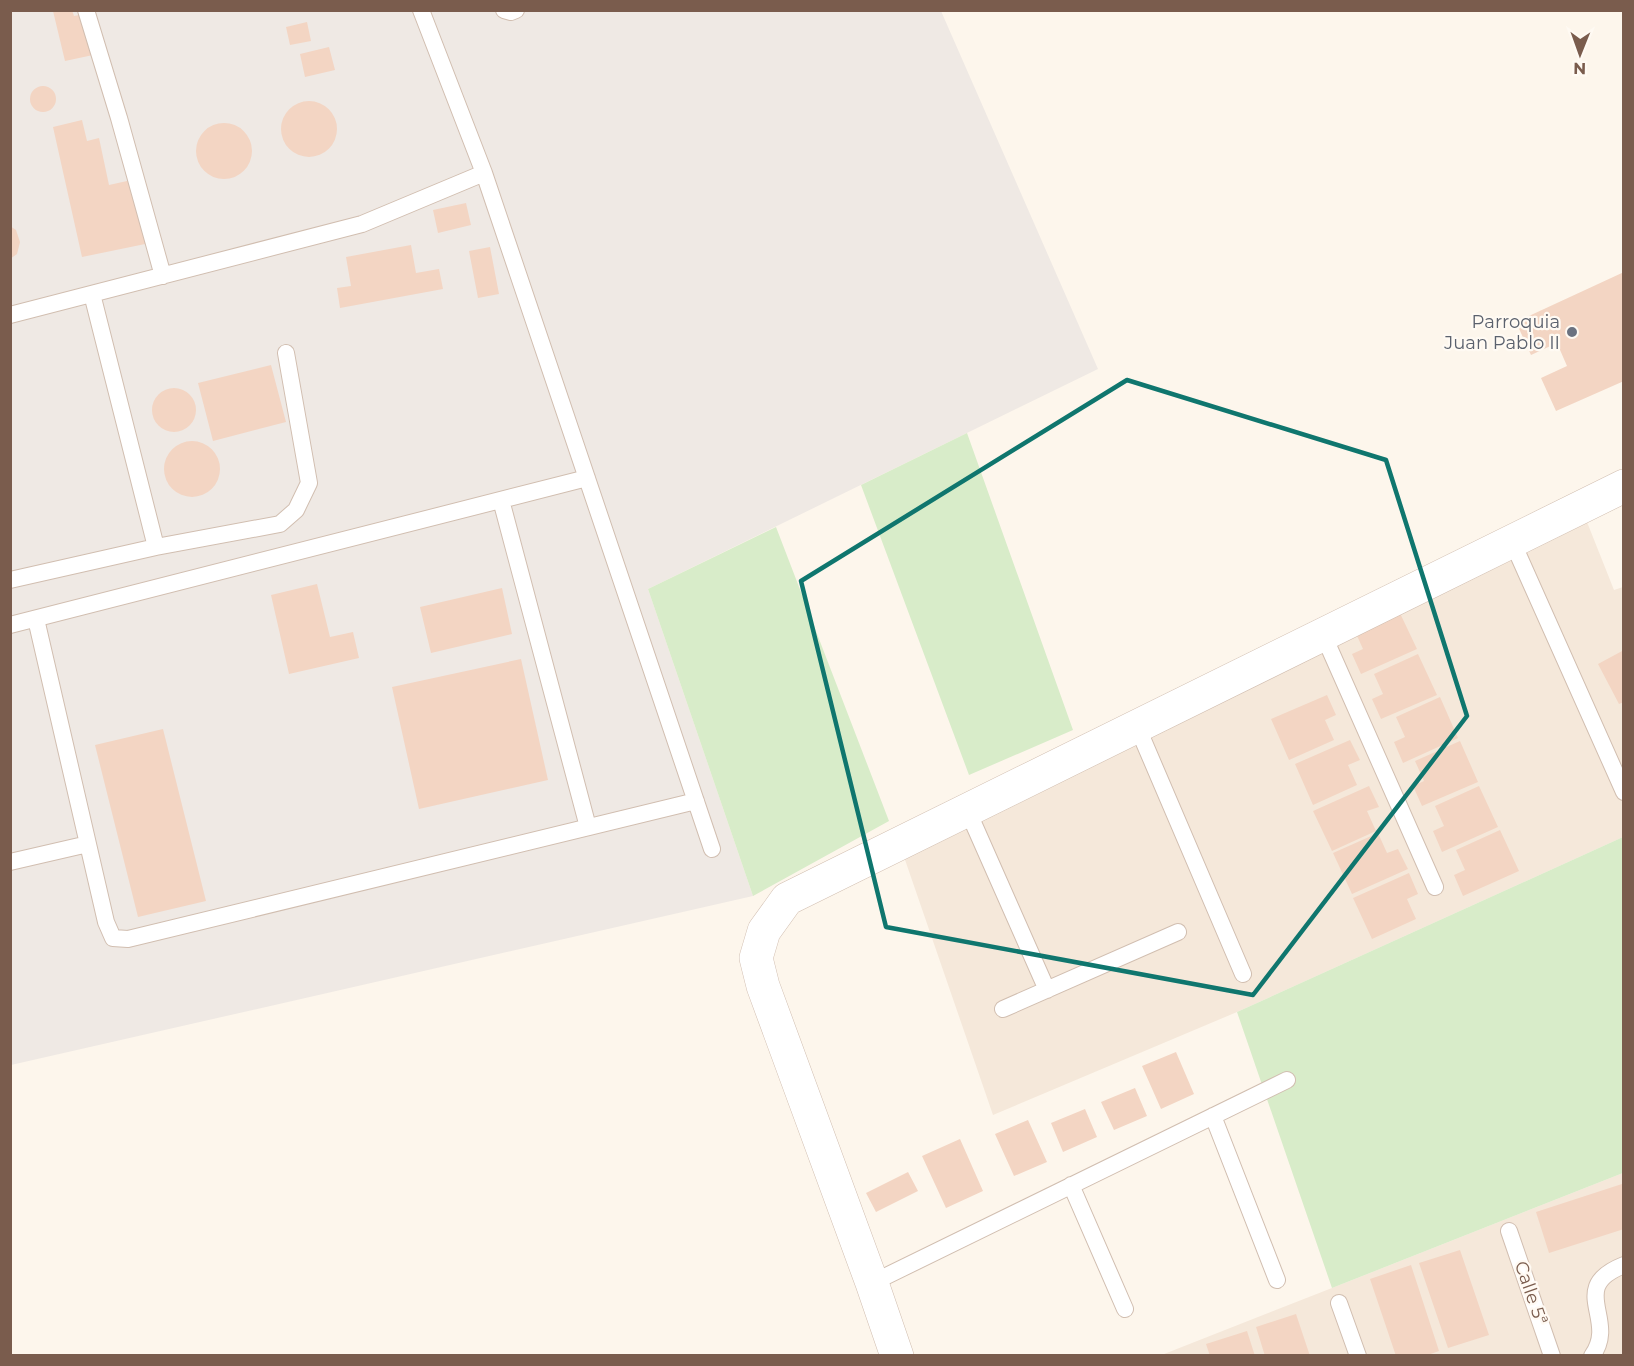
<svg xmlns="http://www.w3.org/2000/svg" width="1634" height="1366" font-family="Montserrat,sans-serif">
<rect width="100%" height="100%" fill="#fdf6ec"/>
<!-- residential -->
<path fill="#f5e8da" d="M1585 517 1614 590 1623 587V837L1237 1012 993 1115 903 854Z
M1623 1173V1355L1159 1356 1332 1288Z"/>
<!-- industrial -->
<path fill="#efe9e4" d="M10 11H941L1098 369 648 589 753 896 11 1065Z"/>
<!-- green -->
<path fill="#d8ecc9" d="M967 433 1073 730 969 775 861 485Z
M776 527 889 821 753 896 648 589Z
M1623 837V1173L1332 1288 1237 1012Z"/>
<!-- building -->
<path fill="#f3d5c3" d="M72 10 74 16 84 14 93 55 65 61 53 11Z
M307 22 311 41 290 45 286 27Z
M329 47 335 70 305 77 300 54Z
M30 99a13 13 0 1 1 26 0a13 13 0 1 1-26 0Z
M281 129a28 28 0 1 1 56 0a28 28 0 1 1-56 0Z
M82 120 87 141 99 138 109 185 136 179 150 243 82 257 53 127Z
M196 151a28 28 0 1 1 56 0a28 28 0 1 1-56 0Z
M466 203 471 225 438 233 433 210Z
M10 226 16 230 20 242 17 254 10 259Z
M411 245 416 273 439 269 443 289 340 308 337 288 351 286 346 257Z
M490 247 499 294 478 298 469 251Z
M1624 272V381L1556 411 1541 378 1567 366 1557 343 1531 355 1516 322Z
M271 365 286 422 213 441 198 383Z
M152 410a22 22 0 1 1 44 0a22 22 0 1 1-44 0Z
M164 469a28 28 0 1 1 56 0a28 28 0 1 1-56 0Z
M317 584 330 637 353 632 359 658 289 674 271 595Z
M502 588 512 634 431 653 420 607Z
M1398 609 1417 649 1361 674 1352 654 1363 649 1354 629Z
M1624 650V702L1619 704 1598 664Z
M1418 654 1437 695 1381 719 1372 699 1383 694 1374 674Z
M521 659 548 780 419 809 392 687Z
M1327 695 1336 715 1325 720 1334 740 1289 760 1271 719Z
M1440 697 1458 738 1403 763 1394 742 1405 737 1396 717Z
M163 729 206 901 138 917 95 745Z
M1350 740 1360 760 1348 765 1357 785 1313 805 1295 764Z
M1460 741 1478 782 1422 806 1413 786 1424 781 1415 761Z
M1369 786 1379 807 1367 811 1376 831 1332 851 1313 811Z
M1479 786 1498 827 1442 852 1433 831 1444 826 1435 806Z
M1500 830 1519 871 1463 896 1454 875 1465 870 1456 850Z
M1378 833 1387 853 1398 849 1408 869 1352 894 1333 853Z
M1409 873 1418 894 1407 899 1416 919 1372 939 1353 898Z
M1176 1052 1194 1094 1161 1109 1142 1066Z
M1135 1088 1147 1116 1114 1130 1101 1102Z
M1085 1109 1097 1137 1063 1152 1051 1123Z
M1028 1120 1047 1162 1014 1176 995 1134Z
M960 1139 983 1191 946 1208 922 1156Z
M908 1172 918 1191 876 1212 866 1193Z
M1622 1184 1624 1229 1549 1253 1536 1212Z
M1460 1250 1489 1335 1448 1348 1419 1263Z
M1411 1265 1439 1351 1425 1356H1396L1370 1279Z
M1296 1314 1310 1356H1265L1256 1327Z
M1247 1331 1255 1356H1210L1206 1344Z"/>
<g fill="none" stroke-linecap="round" stroke-linejoin="round">
<defs>
<path id="service" d="M86 10 119 118 163 276
M504 10 511 12 516 10
M484 173 712 849
M10 315 362 224 484 173 421 10
M501 500 588 827
M1512 541 1624 792
M156 547 280 524 296 510 309 483 286 353
M10 580 156 547 92 294
M36 619 106 922 113 938 128 939 696 801
M10 625 587 478
M1323 634 1435 887
M1137 726 1243 974
M967 809 1047 990
M10 862 88 844
M1003 1009 1178 932
M1213 1116 1277 1280
M1071 1185 1125 1309
M1509 1231 1552 1356
M872 1283 1287 1080
M1339 1303 1358 1356
M1592 1356C1619 1319 1566 1288 1624 1265"/>
<path id="minor" d="M897 1356 872 1283 763 986 756 958 764 931 787 899 1624 486"/>
</defs>
<!-- service casing -->
<use href="#service" stroke="#d1beb0" stroke-width="18"/>
<!-- minor casing -->
<use href="#minor" stroke="#d1beb0" stroke-width="34"/>
<!-- service -->
<use href="#service" stroke="#fff" stroke-width="16"/>
<!-- minor -->
<use href="#minor" stroke="#fff" stroke-width="33"/>
</g>
<!-- marked area -->
<path fill="none" stroke="#0f766e" stroke-width="4.5" stroke-linejoin="round" d="M1127 380 1386 460 1467 716 1253 995 886 927 801 581Z"/>
<!-- markers -->
<circle fill="#6b7280" stroke="#fffaf3" stroke-width="2" cx="1572" cy="332" r="6"/>
<g text-anchor="middle" dominant-baseline="central" stroke-width="4.5" stroke-linejoin="round" paint-order="stroke">
<!-- worship labels -->
<g font-size="18" fill="#5b616d" stroke="#fffaf3" text-anchor="end">
<text x="1560" y="322">Parroquia<tspan x="1560" dy="21">Juan Pablo II</tspan></text>
</g>
<!-- street labels -->
<g font-size="18" fill="#7a5c4d" stroke="#fffaf3">
<text transform="translate(1531 1293) rotate(71)">Calle 5ª</text>
</g>
</g>
<!-- border -->
<rect width="1634" height="1366" fill="none" stroke="#7a5c4d" stroke-width="24"/>
<!-- north arrow -->
<g transform="translate(1580 54) rotate(181)" stroke="#fffaf3" stroke-width="4.5" paint-order="stroke">
<path d="M0-4.5L10 22L0 15L-10 22Z" fill="#7a5c4d"/>
<text y="-9" font-size="16" font-weight="bold" text-anchor="middle" fill="#7a5c4d">N</text>
</g>
</svg>
